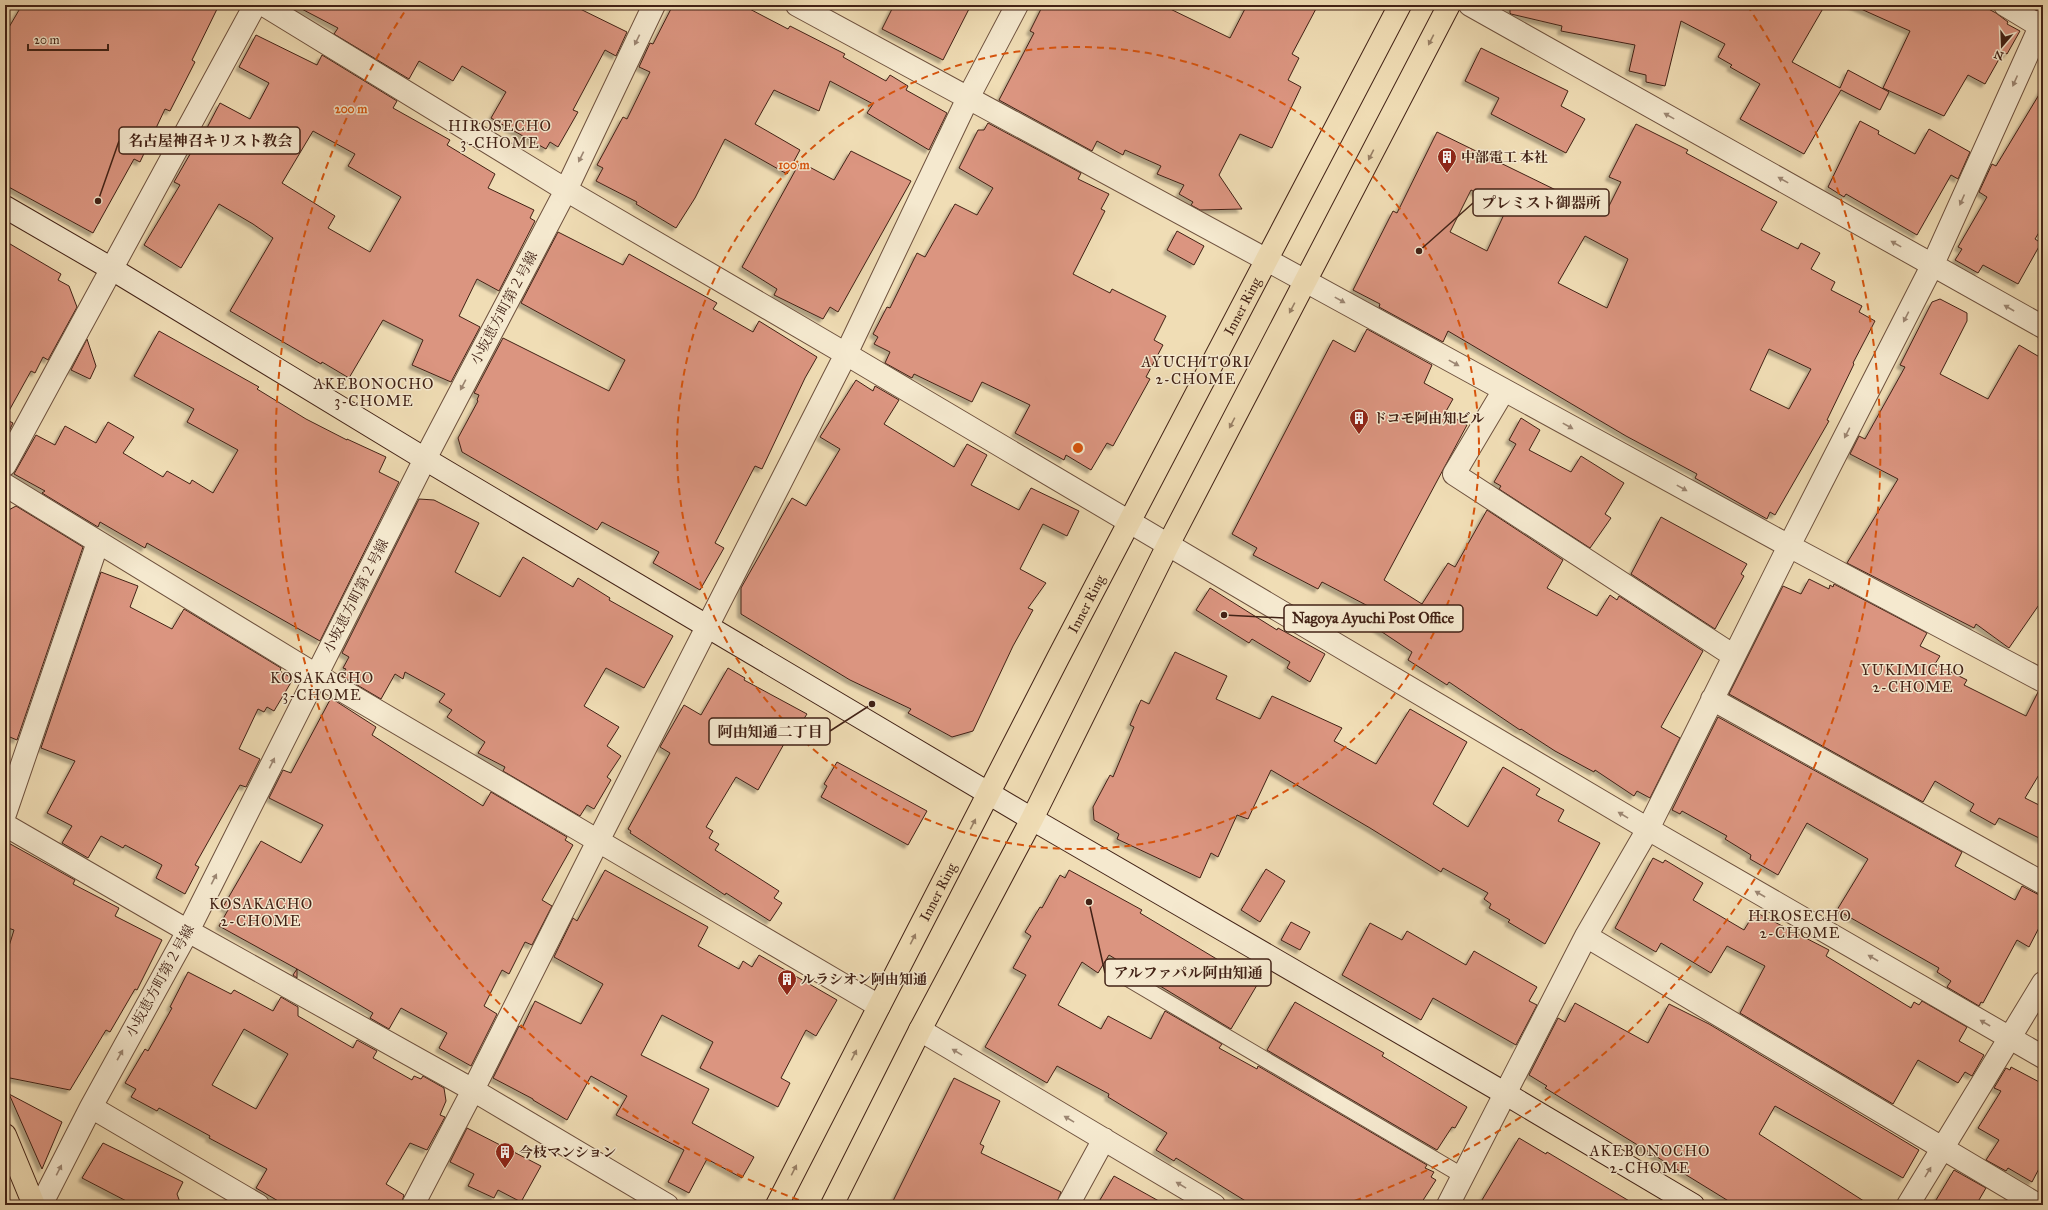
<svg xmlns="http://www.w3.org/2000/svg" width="2048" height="1210" font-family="'IM FELL Great Primer','Noto Serif JP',serif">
<defs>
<filter id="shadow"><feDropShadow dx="-3.5" dy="3.5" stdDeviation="1" flood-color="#0004"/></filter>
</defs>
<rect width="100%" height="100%" fill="#f0ddb5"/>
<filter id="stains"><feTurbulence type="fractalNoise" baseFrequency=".005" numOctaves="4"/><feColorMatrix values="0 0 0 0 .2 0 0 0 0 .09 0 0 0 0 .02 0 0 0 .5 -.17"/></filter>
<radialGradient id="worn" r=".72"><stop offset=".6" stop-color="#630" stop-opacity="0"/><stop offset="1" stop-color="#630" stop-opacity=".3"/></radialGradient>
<!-- building -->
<path fill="#db9580" stroke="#422216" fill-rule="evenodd" filter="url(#shadow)" d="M22 5H219L192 60 195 62 170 111 165 109 140 162 134 159 93 233 5 185V34Z
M294 5H572L627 32 616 56 605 50 573 110 578 112 558 147 550 142 546 149 491 118 506 92 462 66 453 81 419 61 409 79 334 34 338 28Z
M673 5H742L788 29 790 26 845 54 843 57 886 81 890 75 908 86 906 90 947 113 929 150 867 113 873 104 830 81 819 111 774 90 755 124 800 150 787 174 725 139 695 198 676 228 636 204 637 202 596 181 603 168 597 165 623 117 627 119 650 72 639 67 650 43 653 44Z
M894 5H971L943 60 882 29Z
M1043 5H1162L1230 38 1247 5H1318L1292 54 1299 58 1288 80 1301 87 1272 148 1240 134 1219 175 1242 209 1200 210 1191 205 1193 202 1179 194 1184 185 1157 174 1161 166 1125 150 1123 155 1097 141 1092 151 999 100 1034 33 1030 31Z
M1510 5H1825L1792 62 1840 88 1848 70 1889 92 1880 110 1841 90 1804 154 1740 119 1760 84 1730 67 1732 65 1718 57 1725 44 1681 21 1665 86 1646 82V75L1629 71 1635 45 1561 31 1562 26 1511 14 1510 13Z
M1852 5H1981L1996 13 2008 22 2007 24 2020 31 2007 54 2003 52 1985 84 1968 75 1944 116 1883 88 1910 31Z
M256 35 317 65 322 55 397 101 393 108 450 140 447 145 495 174 488 188 534 210 530 218 535 221 499 291 477 279 459 316 480 327 451 382 412 365 423 340 383 320 349 378 322 362 321 364 230 311 273 238 253 224 219 204 181 268 144 245 180 185 174 182 197 142 199 143 220 103 250 119 269 83 239 67ZM313 131 355 154 348 166 401 197 370 252 328 228 335 216 282 183Z
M1481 48 1568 91 1561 106 1585 119 1566 153 1491 114 1499 98 1465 81Z
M2043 88V226L2035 239 2041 243 2018 284 1983 265 1978 273 1955 260 1962 249 1958 247 1987 197 1979 192 1992 164 1996 166Z
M1860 121 1879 131 1878 134 1915 154 1929 129 1970 152 1958 179 1951 175 1917 235 1846 194 1844 197 1828 187Z
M988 123 1081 173 1078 179 1109 194 1101 209 1105 211 1073 274 1110 293 1112 289 1166 316 1154 340 1163 345 1146 377 1150 379 1113 446 1107 443 1091 470 1066 455 1064 460 1015 433 1030 405 982 382 972 402 914 374 912 378 885 363 890 352 874 344 878 337 873 334 887 307 890 308 917 253 925 257 955 204 977 215 993 188 959 168 978 130H984Z
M1636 124 1688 150 1686 153 1777 202 1761 230 1798 249 1801 243 1820 253 1811 269 1835 282 1831 290 1862 306 1859 312 1875 321 1853 363 1854 364 1827 420 1829 421 1775 515 1770 512 1767 519 1695 478 1697 474 1626 436 1448 331 1443 342 1379 307 1380 304 1353 290 1393 211 1397 213 1400 207 1437 132 1605 214 1621 182 1609 177ZM1471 190 1507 208 1487 251 1450 232ZM1585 236 1628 259 1607 308 1558 283ZM1769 349 1811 369 1789 409 1750 390Z
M851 151 911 181 838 312 830 307 823 319 774 295 777 289 742 267 800 162 834 180Z
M1177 231 1204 246 1194 265 1167 250Z
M558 232 623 265 629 254 717 303 713 309 753 332 759 321 817 357 805 378 762 469 755 466 715 543 724 548 700 590 653 563 659 552 602 522 597 530 462 452 458 438 478 401 477 400 479 395 474 393 503 338 609 391 625 360 521 303Z
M5 241 61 274 58 280 69 286 77 307 48 360 43 357 35 373 31 371 5 418Z
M1940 299 1967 313V321L1940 374 1988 399 2019 345 2043 359V599L2009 648 1976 624 1974 628 1847 563 1898 479 1850 454 1859 436 1865 439 1905 367 1900 365 1932 302Z
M1367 329 1432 365 1424 383 1453 399 1445 413 1467 425 1384 580 1422 604 1448 563 1455 567 1487 510 1563 560 1547 588 1597 616 1610 595 1617 600 1619 596 1703 651 1661 727 1680 738 1650 798 1637 791 1634 796 1595 770 1594 772 1555 751 1521 729 1520 730 1449 682 1447 685 1408 660 1412 652 1361 618 1368 606 1322 582 1318 589 1253 555 1257 548 1232 534 1333 340 1355 352Z
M159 331 259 387 257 389 306 419 347 440V439L386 457 379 472 399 482 320 641 147 543 145 548 100 522 98 527 42 493 45 491 14 474 36 435 55 445 65 426 96 443 108 422 134 437 123 453 163 477 167 471 190 484 192 480 213 493 238 450 187 422 194 409 134 376Z
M87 339 96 366 90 379 71 370Z
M856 380 873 391 875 386 899 400 884 424 954 467 967 444 987 455 971 485 1019 510 1031 488 1079 511 1067 536 1043 524 1020 569 1046 583 1028 608 1033 610 1013 646 973 731 952 737 908 713 911 709 850 680 741 614V588L792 498 806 506 840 449 820 437Z
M1521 418 1540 430 1529 450 1571 472 1581 456 1624 483 1605 514 1611 518 1590 548 1499 489 1501 486 1494 482 1516 444 1509 440Z
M5 419 13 423 5 439Z
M419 499 434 500 479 523 455 572 500 597 523 557 573 587 578 578 610 598 609 600 673 636 644 688 606 668 584 706 619 727 607 746 621 756 607 777 611 780 594 809 587 805 580 816 503 771 505 767 478 753 485 742 447 717 452 710 439 702 445 694 405 672 403 679 395 674 381 699 342 676 346 669 343 668 349 657 342 653Z
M16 506 83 547 17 740 5 735V512Z
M1661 517 1747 564 1741 574 1744 576 1715 629 1631 574Z
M101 572 138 586 130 607 172 629 184 609 281 668 280 671 293 679 274 711 267 707 264 712 258 709 239 749 260 759 246 787 240 785 195 865 199 867 185 894 156 878 162 865 125 845 123 848 101 836 88 858 62 843 72 826 47 813 75 761 41 748Z
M1809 579 1829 589 1830 585 1833 587 1834 584 1927 633 1920 646 1940 656 1935 664 1967 680 1964 685 2026 716 2038 692 2043 693V768L2025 798 2043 807V840L1999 818 1995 825 1970 811 1974 804 1935 781 1923 802 1729 694 1783 586 1801 594Z
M1210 588 1277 630 1278 628 1325 654 1310 682 1287 668 1290 662 1252 639 1249 643 1196 610Z
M1175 652 1227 676 1216 699 1260 719 1272 696 1342 728 1334 741 1376 764 1410 709 1467 742 1433 804 1468 827 1503 767 1540 789 1536 795 1564 810 1558 821 1600 843 1545 944 1508 922 1510 920 1489 908 1491 904 1484 899 1488 893 1443 868 1441 872 1370 828 1271 770 1248 819 1237 815 1218 857 1211 853 1200 878 1117 839 1119 834 1094 820 1093 807 1110 775 1113 777 1134 727 1130 725 1141 700 1149 704Z
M728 668 745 678 744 680 807 714 792 737 789 735 758 790 736 777 706 827 713 831 709 838 719 844 715 850 779 891 774 898 782 903 770 921 726 893 725 895 630 833 631 831 628 829 670 753 660 747 684 705 701 715Z
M331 698 376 727 372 735 483 806 491 792 567 837 565 840 573 845 542 900 552 906 532 945 525 942 509 974 502 970 484 1006 497 1014 471 1066 439 1048 447 1033 401 1008 389 1029 370 1018 373 1013 351 1000 297 969V978L293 975 297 969 219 926 228 910 223 907 261 841 301 863 323 825 269 798 283 770 291 773Z
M1718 717 1962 852 1955 866 2015 900 2022 886 2043 897V920L2029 947 2017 940 1983 1003 1981 1002 1979 1006 1947 987 1951 981 1937 972 1939 968 1837 910 1868 859 1807 823 1778 875 1750 859 1751 855 1725 839 1727 836 1682 811 1680 814 1672 810Z
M837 762 927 811 908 845 821 797 827 786 824 784Z
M5 841 75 880 73 884 119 908 115 916 162 940 137 990 135 989 110 1032 106 1030 70 1090 5 1077V959L14 930 5 927Z
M1653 858 1663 863 1665 860 1703 883 1693 900 1744 930 1755 912 1829 950 1826 956 1911 1008 1914 1002 1919 1005 1922 1001 1967 1027 1959 1041 1984 1055 1972 1076 1965 1072 1958 1083 1918 1060 1893 1104 1740 1013 1765 966 1727 946 1711 973 1661 943 1656 952 1615 928Z
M1266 869 1285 881 1260 922 1241 910Z
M605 870 708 927 698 946 739 969 743 961 752 967 759 955 837 1000 816 1036 806 1030 781 1078 790 1083 778 1107 700 1068 713 1042 662 1015 641 1055 709 1089 692 1123 754 1157 742 1178 707 1159 689 1193 668 1182 684 1150 616 1115 627 1096 591 1076 567 1120 533 1100V1099L493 1078 519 1026 522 1028 535 1001 581 1024 603 984 554 957 573 918 577 921Z
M1069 870 1142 910 1140 913 1215 958 1237 971 1239 967 1260 980 1231 1029 1109 955 1098 973 1082 962 1058 1005 1101 1029 1108 1016 1151 1039 1165 1011 1222 1044 1219 1048 1257 1069 1258 1066 1427 1165 1425 1168 1434 1172 1431 1177 1436 1180 1420 1205H1252L1176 1158 1174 1161 1156 1150 1167 1133 1108 1097 1109 1094 1057 1066 1047 1083 985 1047 1026 975 1013 968 1031 936 1025 932 1040 907 1042 908 1060 875 1065 878Z
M1291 922 1310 932 1300 950 1281 940Z
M1370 923 1402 940 1407 931 1466 965 1474 951 1537 987 1529 1001 1537 1005 1516 1045 1433 998 1421 1020 1342 975Z
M188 972 231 994 234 990 273 1011 281 997 298 1007V1016L353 1048 357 1040 377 1051 373 1058 412 1080 414 1076 421 1079 423 1076 444 1088 446 1101 440 1115 445 1117 427 1150 410 1143 386 1184 404 1195 401 1205H285L256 1188 267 1169 209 1138 210 1136 159 1108 157 1111 131 1097 136 1089 125 1083 145 1049 148 1051 172 1008 170 1007ZM244 1029 288 1054 256 1109 212 1085Z
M1295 1002 1384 1053 1382 1056 1467 1107 1455 1128 1452 1127 1437 1150 1267 1050Z
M1575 1003 1648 1043 1669 1004 1709 1024 1919 1150 1903 1178 1775 1106 1759 1134 1870 1205H1735L1545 1088 1547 1086 1529 1075 1558 1018 1565 1022Z
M2011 1067 2043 1084V1161L2032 1182 2008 1168 2006 1171 1986 1160 1999 1140 1978 1128 2001 1091 1994 1088 2006 1068 2010 1070Z
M954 1078 1000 1101 980 1144 984 1146 981 1153 1061 1192 1056 1205H891Z
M9 1094 62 1122 42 1169Z
M467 1128 541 1166 521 1202 498 1190 494 1198 468 1186 474 1174 450 1162Z
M1519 1138 1546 1154 1547 1152 1636 1205H1479Z
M103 1143 183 1182 177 1194 181 1205H134L82 1178Z
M1954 1170 1986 1188 1976 1205H1933Z
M1114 1176 1166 1205H1097Z"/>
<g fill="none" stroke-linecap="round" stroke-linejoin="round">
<defs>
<path id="lane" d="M1120 974 1463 1176"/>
<path id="street" d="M264 5 566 190 846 354 1648 829 2043 1057
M797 5 1267 260 1789 546 2043 681
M1470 5 2043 327
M2005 5 2043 28
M1504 390 1454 474 1734 656
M5 465 255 5
M5 485 316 675 879 1006
M1712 699 2043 883
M5 814 98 542
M5 825 188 931 473 1090 667 1205
M1586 936 2038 1205
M920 1030 1214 1205
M91 1107 258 1205
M41 1205 91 1107 188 931 425 459 566 190 654 5
M413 1205 473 1090 598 841 846 354 968 98 1017 5
M1068 1205 1104 1139
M1448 1205 1586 936 1648 829 1789 546 1933 264 2043 20
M1908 1205 2043 983"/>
<path id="secondary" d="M5 207 112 269 425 459 1032 819 1506 1094 1693 1205"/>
<g id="primary">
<path d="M5 1135 34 1205"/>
<path id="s1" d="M777 1205 1058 658 1400 5"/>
<path d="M832 1205 920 1030 1032 819 1168 545 1449 5"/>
</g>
</defs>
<!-- lane casing -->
<use href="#lane" stroke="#6e513e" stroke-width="17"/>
<!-- street casing -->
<use href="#street" stroke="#6e513e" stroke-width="24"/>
<!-- secondary casing -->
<use href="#secondary" stroke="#422216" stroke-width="24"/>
<!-- primary casing -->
<use href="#primary" stroke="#422216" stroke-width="24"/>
<!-- lane -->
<use href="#lane" stroke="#f5e9cf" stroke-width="15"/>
<!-- street -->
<use href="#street" stroke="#f5e9cf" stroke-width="22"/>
<!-- secondary -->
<use href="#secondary" stroke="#f5e9cf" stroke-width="22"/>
<!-- primary -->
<use href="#primary" stroke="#f0ddb5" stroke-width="22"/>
</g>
<!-- one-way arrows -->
<defs><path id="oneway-solid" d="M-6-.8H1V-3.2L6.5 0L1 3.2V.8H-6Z"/></defs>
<g fill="#9c8672">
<use href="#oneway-solid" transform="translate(637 40) rotate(116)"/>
<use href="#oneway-solid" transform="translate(2015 81) rotate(114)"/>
<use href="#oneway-solid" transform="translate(1669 116) rotate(-151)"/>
<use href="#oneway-solid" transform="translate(581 157) rotate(116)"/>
<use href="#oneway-solid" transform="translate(1783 180) rotate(-151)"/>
<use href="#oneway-solid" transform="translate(1962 200) rotate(114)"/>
<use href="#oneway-solid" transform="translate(1896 244) rotate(-151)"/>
<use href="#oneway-solid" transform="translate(1340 300) rotate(29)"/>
<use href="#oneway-solid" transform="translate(2009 308) rotate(-150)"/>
<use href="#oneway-solid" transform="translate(1906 317) rotate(117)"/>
<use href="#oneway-solid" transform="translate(1454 363) rotate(29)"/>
<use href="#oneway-solid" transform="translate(463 385) rotate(118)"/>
<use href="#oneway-solid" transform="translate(1568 426) rotate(29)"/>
<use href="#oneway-solid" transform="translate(1847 433) rotate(117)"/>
<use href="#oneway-solid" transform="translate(1682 488) rotate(29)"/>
<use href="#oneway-solid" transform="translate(272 763) rotate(-63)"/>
<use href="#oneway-solid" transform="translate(1623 815) rotate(-149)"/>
<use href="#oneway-solid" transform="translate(214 879) rotate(-63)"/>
<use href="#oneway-solid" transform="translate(1760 894) rotate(-150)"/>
<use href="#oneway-solid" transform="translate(1873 958) rotate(-150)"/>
<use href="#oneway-solid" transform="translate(1985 1023) rotate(-150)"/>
<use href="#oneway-solid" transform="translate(957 1052) rotate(-149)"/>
<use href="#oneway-solid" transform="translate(120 1055) rotate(-61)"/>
<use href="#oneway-solid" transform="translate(1069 1119) rotate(-149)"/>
<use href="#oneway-solid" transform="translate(59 1170) rotate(-63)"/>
<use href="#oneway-solid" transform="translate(1928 1172) rotate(-59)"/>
<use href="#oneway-solid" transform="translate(1181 1185) rotate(-149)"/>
</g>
<g fill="#998066">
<use href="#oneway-solid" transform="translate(1431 40) rotate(117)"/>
<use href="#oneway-solid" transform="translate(1371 155) rotate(117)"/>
<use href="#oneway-solid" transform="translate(1292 308) rotate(118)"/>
<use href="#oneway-solid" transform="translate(1232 423) rotate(118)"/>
<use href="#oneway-solid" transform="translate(973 824) rotate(-63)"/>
<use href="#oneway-solid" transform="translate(913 939) rotate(-63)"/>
<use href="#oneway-solid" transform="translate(854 1055) rotate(-63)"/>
<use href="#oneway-solid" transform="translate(794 1170) rotate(-63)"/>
</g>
<!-- distance rings -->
<g fill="none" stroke="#d7540d" stroke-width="2" stroke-dasharray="7 5">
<circle cx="1078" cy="448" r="401"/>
<path d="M810 1204A802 802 0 0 1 409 5M1747 5A802 802 0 0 1 1346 1204"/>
</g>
<!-- icons -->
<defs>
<symbol id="building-pin" viewBox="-11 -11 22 30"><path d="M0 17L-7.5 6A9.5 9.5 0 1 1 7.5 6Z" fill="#8f2418" stroke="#f5e9cf"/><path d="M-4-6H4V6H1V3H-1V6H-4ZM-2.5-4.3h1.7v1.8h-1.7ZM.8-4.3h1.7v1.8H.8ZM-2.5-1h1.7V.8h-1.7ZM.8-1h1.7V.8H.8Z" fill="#fff"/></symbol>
</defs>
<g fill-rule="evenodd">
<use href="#building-pin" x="1436" y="146" width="22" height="30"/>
<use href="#building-pin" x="1348" y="407" width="22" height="30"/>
<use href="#building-pin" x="776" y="968" width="22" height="30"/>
<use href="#building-pin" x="494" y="1141" width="22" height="30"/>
</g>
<g text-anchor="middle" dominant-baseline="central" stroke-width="3" stroke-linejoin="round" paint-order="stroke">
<!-- poi labels -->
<g font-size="14" font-weight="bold" fill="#422216" stroke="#f5e9cf" text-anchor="start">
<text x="1461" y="157">中部電工 本社</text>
<text x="1373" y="418">ドコモ阿由知ビル</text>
<text x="801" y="979">ルラシオン阿由知通</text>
<text x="519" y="1152">今枝マンション</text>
</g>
<!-- street labels -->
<g font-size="14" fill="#422216" stroke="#f5e9cf">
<text stroke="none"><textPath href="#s1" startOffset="1012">Inner Ring</textPath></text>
<text transform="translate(504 308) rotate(-62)">小坂恵方町第２号線</text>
<text transform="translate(356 596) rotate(-63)">小坂恵方町第２号線</text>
<text stroke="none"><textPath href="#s1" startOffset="676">Inner Ring</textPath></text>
<text stroke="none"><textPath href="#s1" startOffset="352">Inner Ring</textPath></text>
<text transform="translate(160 981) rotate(-61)">小坂恵方町第２号線</text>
</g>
<!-- neighbourhood labels -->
<g font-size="15" letter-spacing="1" fill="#422216" stroke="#f5e9cf">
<text x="500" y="126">HIROSECHO<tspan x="500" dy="17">3-CHOME</tspan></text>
<text x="1196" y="362">AYUCHITORI<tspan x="1196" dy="17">2-CHOME</tspan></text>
<text x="374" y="384">AKEBONOCHO<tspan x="374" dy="17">3-CHOME</tspan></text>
<text x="1913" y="670">YUKIMICHO<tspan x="1913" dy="17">2-CHOME</tspan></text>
<text x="322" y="678">KOSAKACHO<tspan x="322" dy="17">3-CHOME</tspan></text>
<text x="261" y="904">KOSAKACHO<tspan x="261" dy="17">2-CHOME</tspan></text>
<text x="1800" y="916">HIROSECHO<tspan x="1800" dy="17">2-CHOME</tspan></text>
<text x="1650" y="1151">AKEBONOCHO<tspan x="1650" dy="17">2-CHOME</tspan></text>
</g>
</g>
<circle cx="1078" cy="448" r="6" fill="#d7540d" stroke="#f5e9cf" stroke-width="2"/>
<g font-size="12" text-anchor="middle" font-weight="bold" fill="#d7540d" stroke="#f5e9cf" stroke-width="3" stroke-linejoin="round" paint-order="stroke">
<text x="351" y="113">200 m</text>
<text x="794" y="169">100 m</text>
</g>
<!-- callouts -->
<path fill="none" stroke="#422216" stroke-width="1.5" d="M98 201L119 141M1419 251L1473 203M1224 615L1284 618M872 704L830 731M1089 902L1105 973"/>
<g fill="#422216" stroke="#f5e9cf" stroke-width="1.5">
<circle cx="98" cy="201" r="4"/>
<circle cx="1419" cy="251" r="4"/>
<circle cx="1224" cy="615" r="4"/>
<circle cx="872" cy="704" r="4"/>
<circle cx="1089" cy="902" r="4"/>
</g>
<g fill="#f5e9cf" stroke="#422216" stroke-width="1.5">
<rect x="119" y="127" width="181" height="27" rx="4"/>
<rect x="1473" y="189" width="136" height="27" rx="4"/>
<rect x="1284" y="605" width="179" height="27" rx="4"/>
<rect x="709" y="718" width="121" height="27" rx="4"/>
<rect x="1105" y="959" width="166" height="27" rx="4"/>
</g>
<g font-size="15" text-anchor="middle" font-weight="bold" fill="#422216">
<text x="210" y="146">名古屋神召キリスト教会</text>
<text x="1541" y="208">プレミスト御器所</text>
<text x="1373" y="623">Nagoya Ayuchi Post Office</text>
<text x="770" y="737">阿由知通二丁目</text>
<text x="1188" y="978">アルファパル阿由知通</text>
</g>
<!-- margin -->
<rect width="2048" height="1210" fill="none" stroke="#f0ddb5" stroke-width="20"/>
<rect x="6" y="6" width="2036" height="1198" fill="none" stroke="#422216" stroke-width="2"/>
<rect x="10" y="10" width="2028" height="1190" fill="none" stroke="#422216"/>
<!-- north arrow -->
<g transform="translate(2002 46) rotate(199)" stroke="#f5e9cf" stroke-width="3" paint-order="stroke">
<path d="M0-3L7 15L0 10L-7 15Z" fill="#422216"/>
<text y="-6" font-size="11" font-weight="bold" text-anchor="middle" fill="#422216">N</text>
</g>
<!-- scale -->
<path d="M28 44v6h80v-6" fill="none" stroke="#422216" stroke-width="2"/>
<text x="34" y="44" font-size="12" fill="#422216" stroke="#f5e9cf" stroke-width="3" paint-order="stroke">20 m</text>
<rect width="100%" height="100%" filter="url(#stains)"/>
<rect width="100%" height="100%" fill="url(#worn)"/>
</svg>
